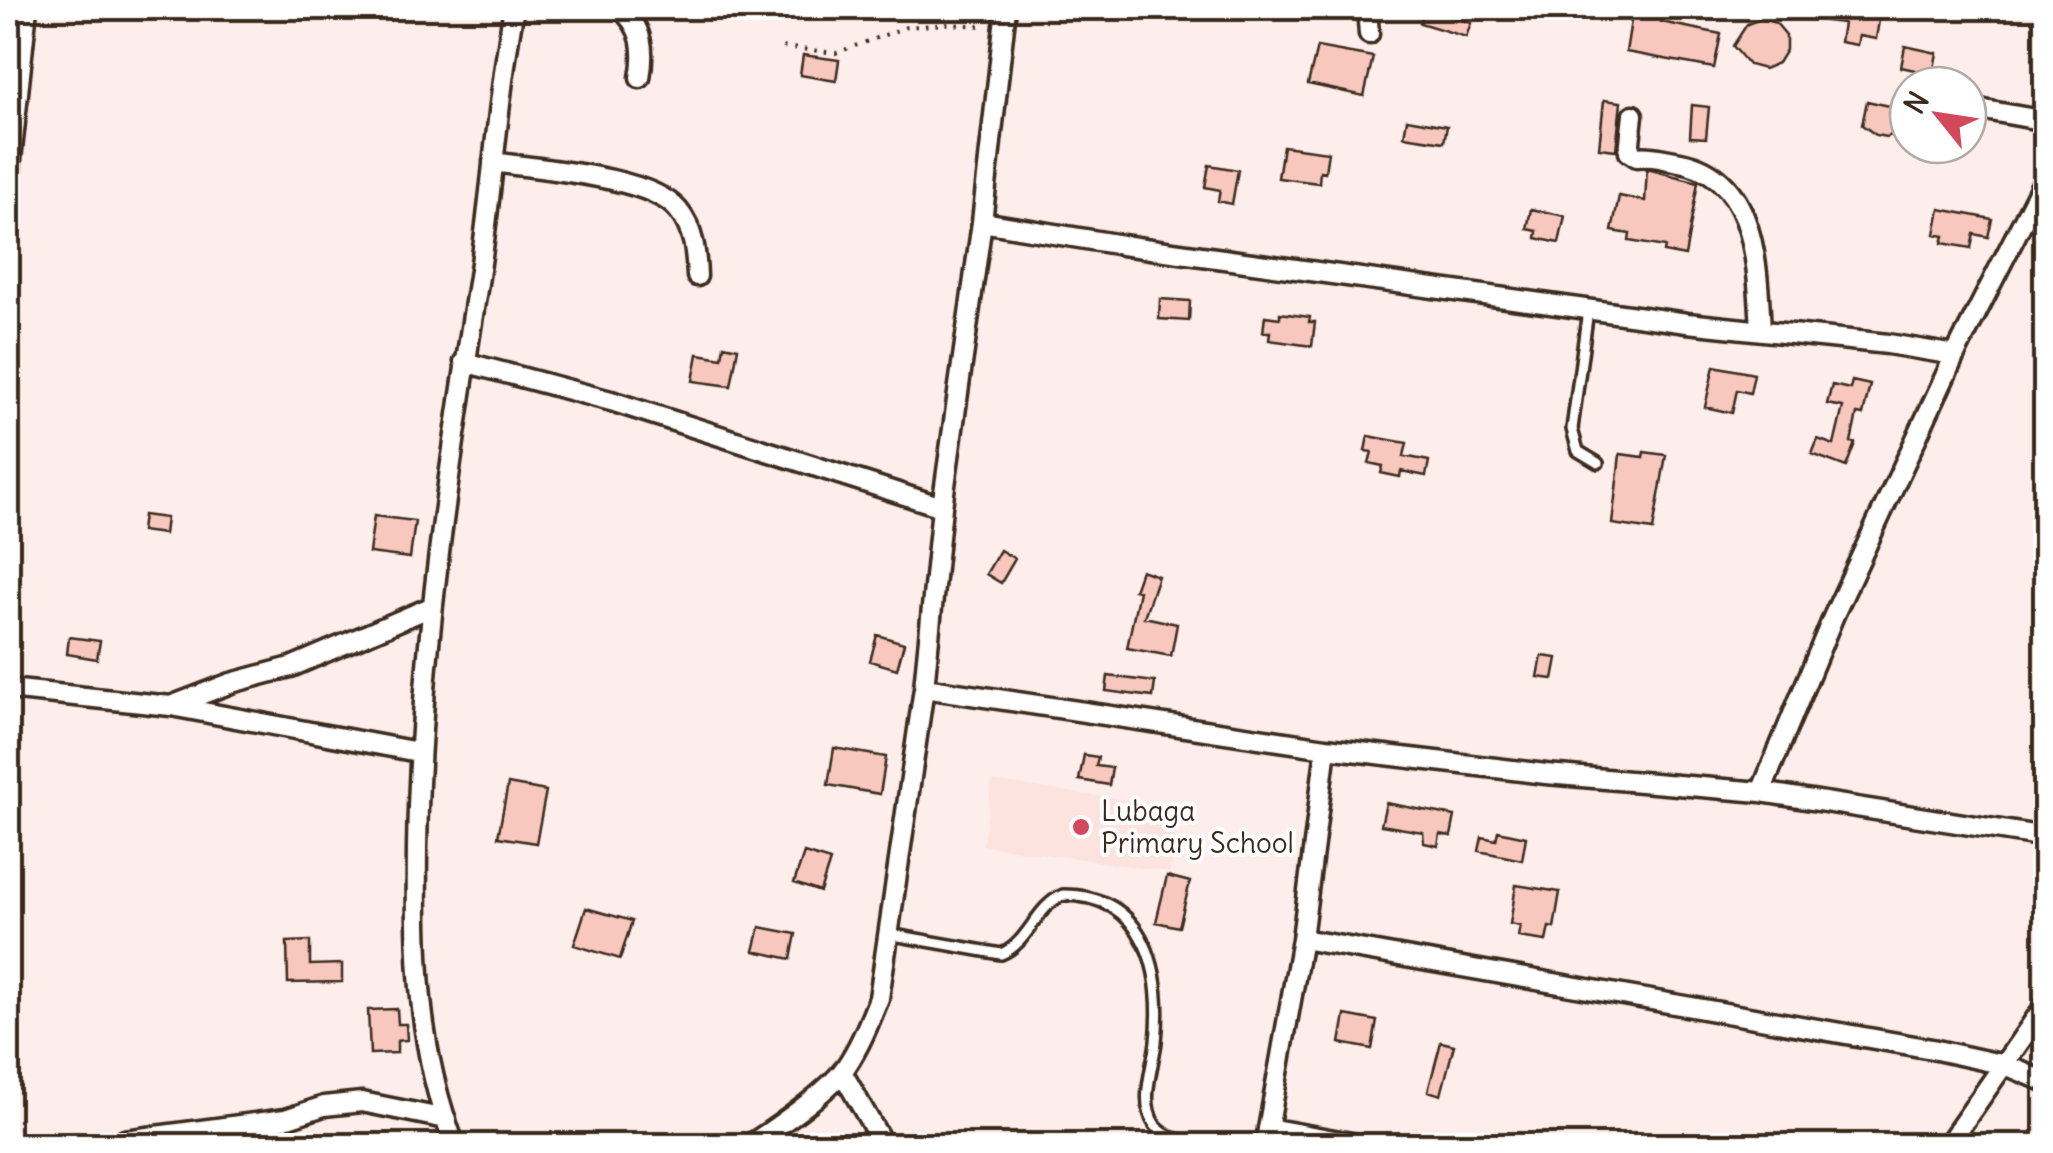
<svg xmlns="http://www.w3.org/2000/svg" width="2053" height="1153" font-family="Delius,sans-serif">
<rect width="100%" height="100%" fill="#fdeeec"/>
<filter id="ink" filterUnits="userSpaceOnUse"><feTurbulence type="fractalNoise" baseFrequency=".01" numOctaves="2"/><feDisplacementMap in="SourceGraphic" scale="20" xChannelSelector="R" yChannelSelector="G"/><feConvolveMatrix kernelMatrix="1 2 1 2 8 2 1 2 1" color-interpolation-filters="sRGB"/></filter>
<g filter="url(#ink)">
<!-- built -->
<path fill="#fce3de" d="M992 781 1180 808 1170 872 983 845Z"/>
<!-- building -->
<path fill="#f8c8bf" stroke="#3b2a1e" stroke-width="2.5" d="M1425 8 1471 23 1466 37 1420 23Z
M1633 8H1663L1661 22 1721 34 1714 68 1626 52Z
M1793 8H1881L1876 39 1859 36 1857 45 1840 42 1843 23 1792 17Z
M1761 19 1776 23 1786 35V50L1778 63 1764 69 1749 65 1733 46 1747 24Z
M1905 46 1937 53 1933 74 1901 67Z
M1317 47 1373 57 1364 96 1308 84Z
M803 55 839 60 836 81 800 75Z
M1604 100 1621 102 1616 150 1599 148Z
M1867 101 1903 109 1898 133 1886 137 1876 135 1862 125Z
M1692 105 1709 107 1706 138 1690 137Z
M1407 119 1447 126 1444 142 1404 136Z
M1283 146 1328 152 1325 172 1320 171 1319 183 1278 178Z
M1209 165 1238 170 1232 204 1218 201 1220 190 1205 187Z
M1647 169 1698 182 1685 256 1664 252 1665 247 1629 241 1630 234 1612 231 1619 196 1645 201Z
M1531 209 1565 216 1559 243 1536 238 1537 231 1527 229Z
M1940 209 1992 219 1988 237 1974 234 1971 248 1942 243 1944 236 1935 234Z
M1160 299 1190 301 1189 321 1159 319Z
M1280 313 1310 317 1309 322H1315L1312 346 1269 340 1270 332H1263L1265 316 1280 318Z
M724 345 738 348 731 386 693 381 698 354 722 358Z
M1714 366 1754 374 1750 393 1737 390 1732 413 1705 407Z
M1852 381 1870 385 1863 415 1857 414 1851 442 1855 443 1846 467 1812 454 1818 439 1834 445 1843 407 1827 404 1832 385 1850 389Z
M1368 436 1407 443 1404 456 1429 461 1426 476 1401 471 1400 477 1381 473 1383 466 1369 463 1372 452 1365 451Z
M1644 452 1666 455 1653 530 1612 524 1620 454 1643 457Z
M143 515 166 518 164 534 141 531Z
M374 516 415 521 410 558 369 553Z
M1000 550 1015 559 1001 583 986 574Z
M1141 570 1158 576 1144 617 1177 624 1171 656 1127 648 1139 591 1134 590Z
M877 635 904 643 897 669 870 661Z
M69 637 100 641 97 659 67 654Z
M1542 656 1557 658 1553 679 1538 677Z
M1108 676 1155 682 1153 697 1106 691Z
M834 748 886 757 880 794 828 785Z
M1084 755 1098 757 1096 766 1112 768 1109 785 1079 780Z
M508 784 546 791 536 843 498 837Z
M1386 803 1455 816 1451 836 1440 834 1438 846 1424 843 1423 832 1381 825Z
M1498 831 1526 837 1522 860 1479 851 1482 837 1496 840Z
M804 853 830 861 820 892 794 883Z
M1167 876 1190 882 1179 927 1156 922Z
M1516 885 1560 892 1554 928 1549 927 1546 941 1518 937 1520 926 1510 924Z
M586 908 632 921 620 959 574 945Z
M760 927 796 934 791 959 754 951Z
M310 941V965L342 964V982L288 983 287 942Z
M397 1009 398 1024H406L407 1040 397 1041V1053L370 1054 368 1010Z
M1345 1015 1377 1021 1372 1049 1340 1043Z
M1441 1042 1454 1045 1441 1095 1428 1091Z"/>
<g fill="none" stroke-linecap="round" stroke-linejoin="round">
<defs>
<path id="service" d="M1588 310 1572 429 1578 451 1598 463
M888 934 1001 954C1029 943 1035 907 1063 895 1148 895 1163 974 1156 1042 1153 1068 1139 1102 1155 1125 1166 1140 1188 1142 1204 1146"/>
<path id="minor" d="M620 8C643 27 645 50 640 78
M1367 8 1369 34
M1968 107 2046 121
M1633 115 1629 152 1637 157C1650 155 1662 159 1675 161 1757 173 1757 264 1761 330
M493 162C539 169 650 176 678 210 694 229 696 253 697 276
M8 188 27 8
M982 222 1122 245 1687 323 1888 344 1955 355
M464 362 611 401 942 507
M924 688 1326 748 1546 774 1761 792 2046 837
M8 689 171 706 418 752
M171 706 231 683 291 667 431 607
M1761 792 1834 615 1955 355 2046 176
M1302 939 1932 1049 2005 1065 2046 1082
M842 1072 884 1146
M1268 1128 1368 1146
M116 1146 125 1140 285 1119 324 1106 362 1102 446 1119
M455 1146C416 1046 416 953 417 848 420 653 450 462 480 270 493 183 498 94 514 8
M748 1146C774 1129 828 1092 845 1068 860 1046 869 1023 879 998L924 688 942 507 982 222 1006 8
M1265 1146 1302 939 1326 748
M1947 1146 2046 1004"/>
</defs>
<!-- service casing -->
<use href="#service" stroke="#3b2a1e" stroke-width="16"/>
<!-- minor casing -->
<use href="#minor" stroke="#3b2a1e" stroke-width="25"/>
<!-- path -->
<path stroke="#3b2a1e" stroke-width="4" stroke-dasharray="2.5 8" stroke-linecap="butt" d="M783 47 836 53 906 27 946 24 984 26"/>
<!-- service -->
<use href="#service" stroke="#fff" stroke-width="9"/>
<!-- minor -->
<use href="#minor" stroke="#fff" stroke-width="18"/>
</g>
</g>
<!-- markers -->
<circle fill="#d1495b" stroke="#fff" stroke-width="4" cx="1081" cy="827" r="10"/>
<g text-anchor="middle" dominant-baseline="central" stroke-width="8" stroke-linejoin="round" paint-order="stroke">
<!-- poi labels -->
<g font-size="28" fill="#3b2a1e" stroke="#fff" text-anchor="start">
<text x="1101" y="811">Lubaga<tspan x="1101" dy="32">Primary School</tspan></text>
</g>
</g>
<!-- margin -->
<rect width="2053" height="1153" fill="none" stroke="#fff" stroke-width="40"/>
<rect x="20" y="20" width="2013" height="1113" fill="none" stroke="#3b2a1e" stroke-width="4" filter="url(#ink)"/>
<!-- north arrow -->
<g transform="translate(1938 115) rotate(300)"><circle r="48" fill="#ffffff" stroke="#b1aaa5" stroke-width="2.5"/>
<path d="M0-8L18 38L0 25L-18 38Z" fill="#d1495b"/>
<text y="-15" font-size="28" font-weight="bold" text-anchor="middle" fill="#3b2a1e">N</text>
</g>
</svg>
